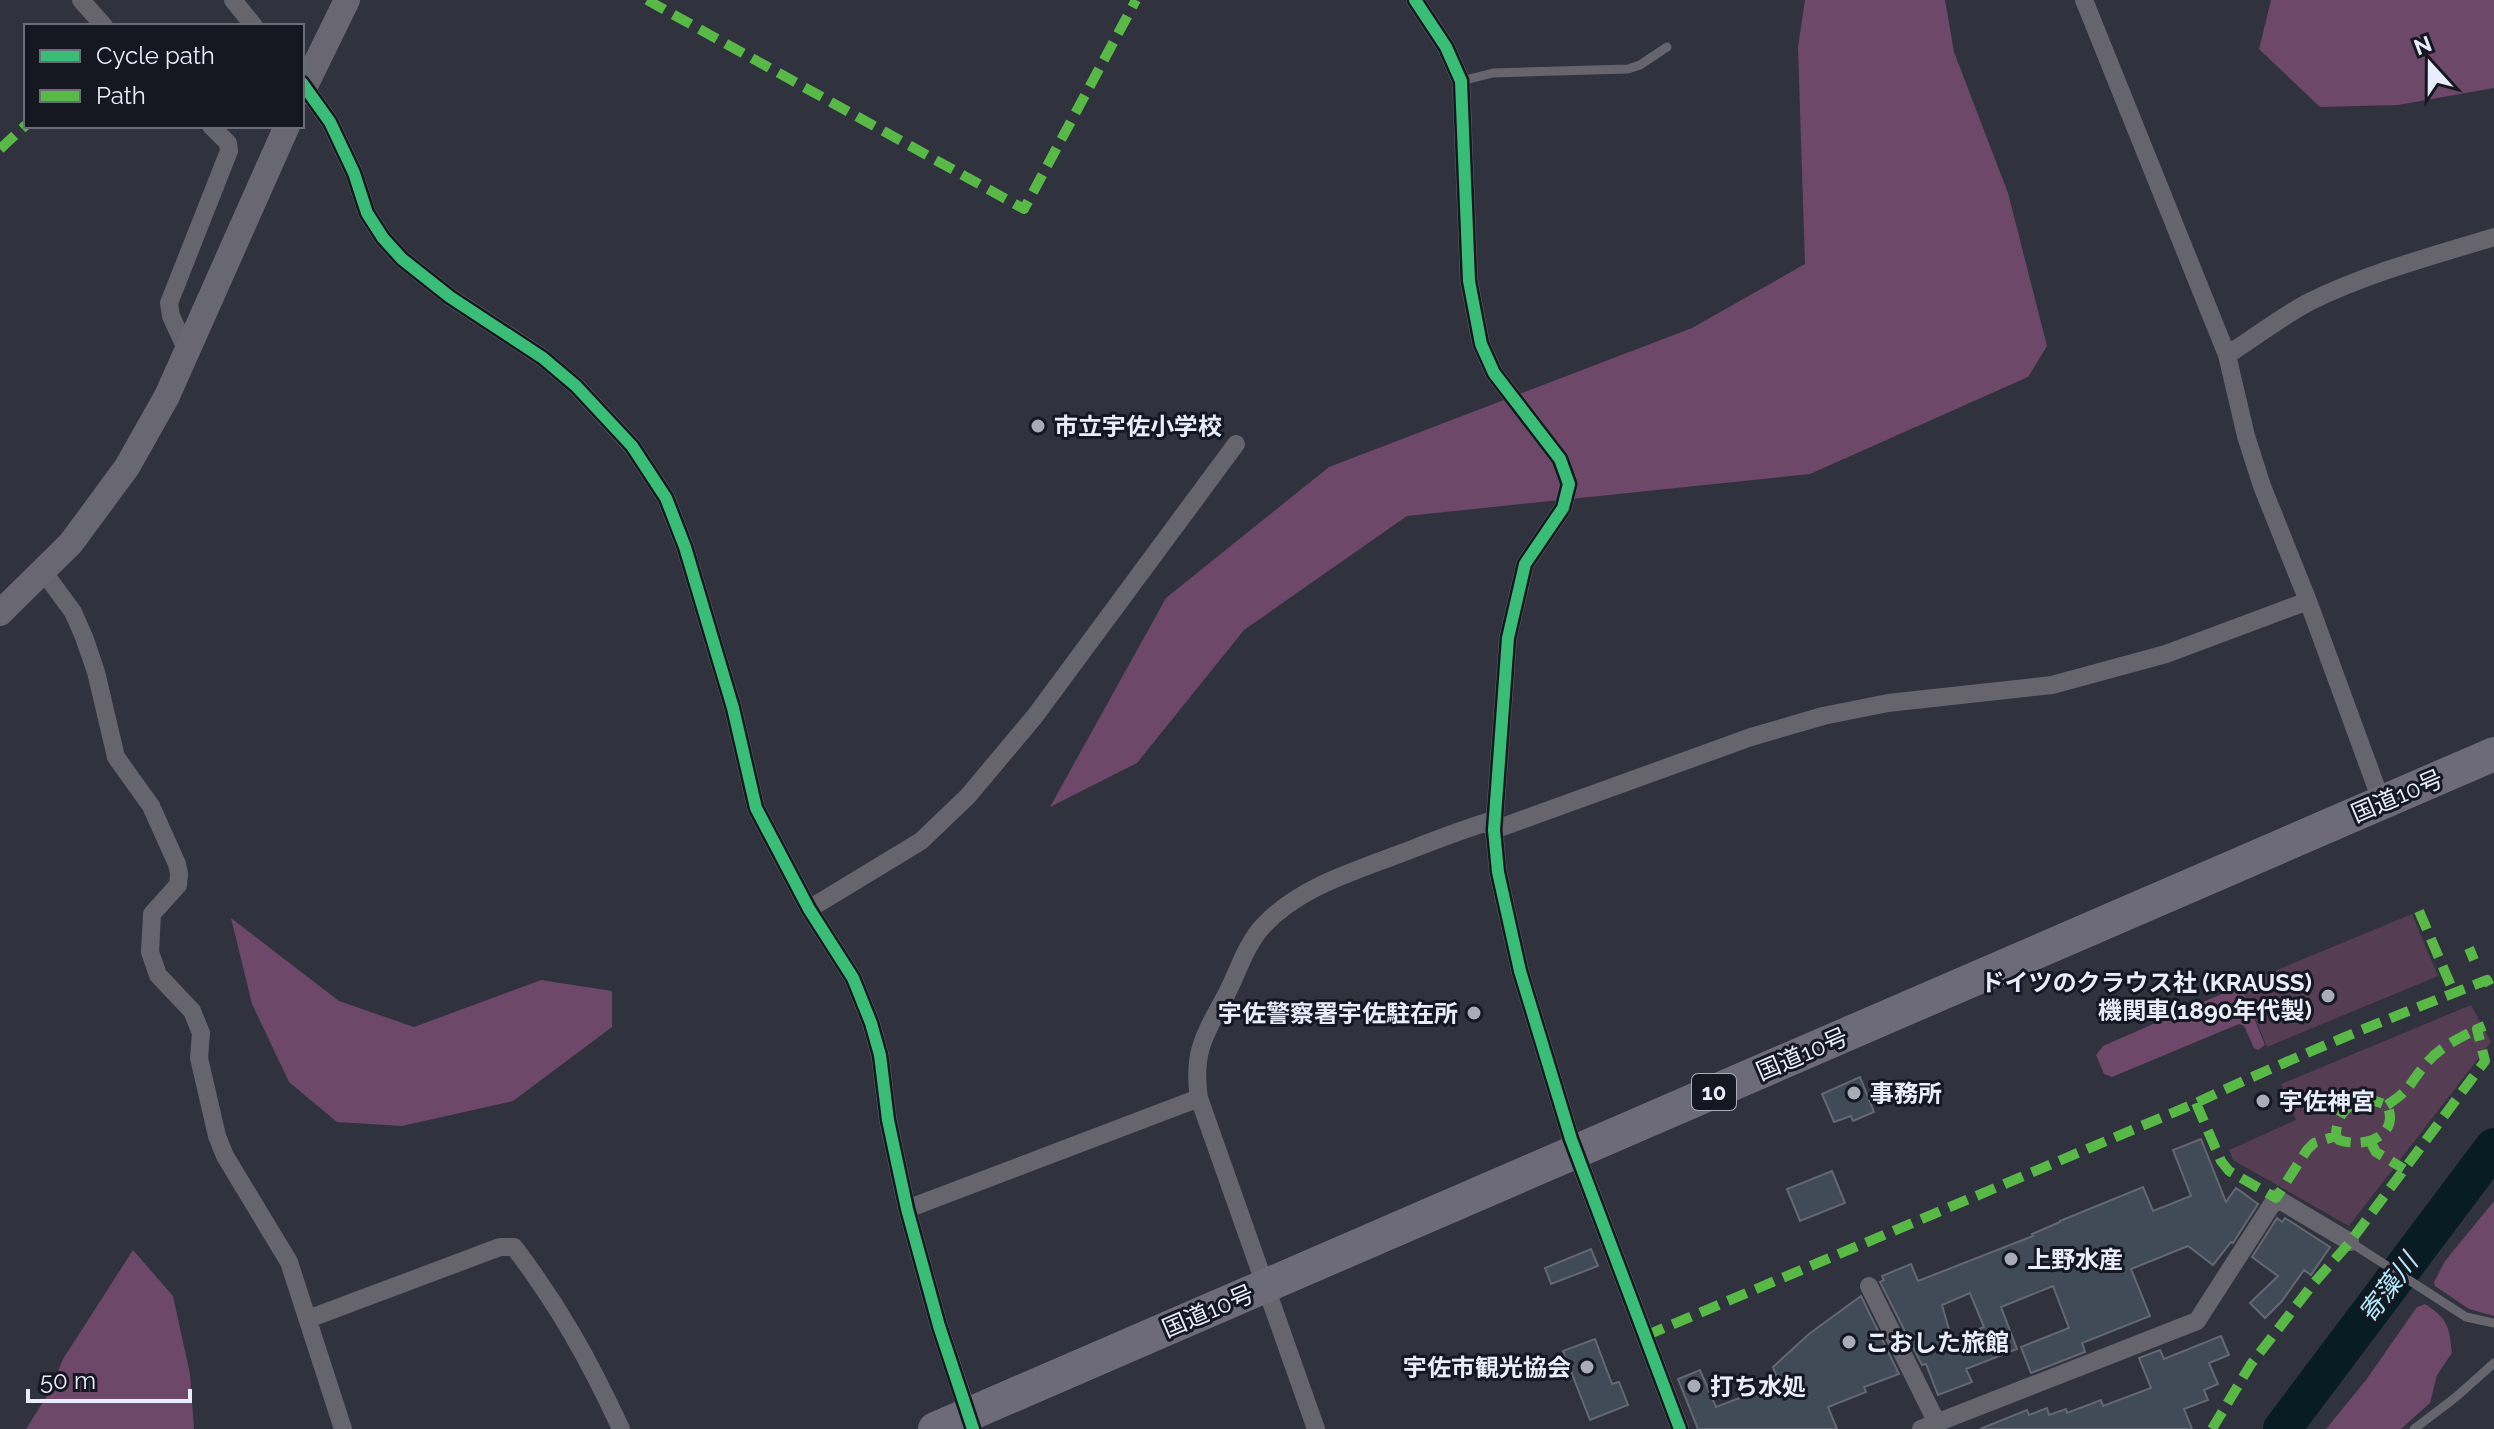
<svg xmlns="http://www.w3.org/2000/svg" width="2494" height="1429" font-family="Raleway,'Noto Sans JP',sans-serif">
<rect width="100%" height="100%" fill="#30323e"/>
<!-- green -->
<path fill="#553d53" d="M2412 914 2438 976 2267 1047 2241 985Z
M2471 1005 2491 1042 2349 1226 2233 1160 2229 1150 2296 1120 2281 1084Z"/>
<!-- forest -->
<path fill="#6d4868" d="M1805 0H1945L1954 52 2008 193 2047 346 2028 377 1810 474 1407 516 1244 630 1137 763 1050 807 1166 598 1329 467 1692 328 1805 264 1798 47Z
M2271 0H2494V88L2398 105 2320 107 2259 49Z
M231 918 339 1001 414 1027 541 980 612 991V1027L513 1101 402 1126 337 1122 289 1082 252 1004Z
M2235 988 2243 991 2265 1045 2258 1050 2254 1048 2244 1026 2239 1024 2112 1077 2104 1074 2096 1055 2103 1046Z
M2494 1201V1316L2469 1309 2435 1286 2434 1282 2445 1261Z
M133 1250 173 1296 190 1374 194 1429H26L50 1391 63 1359Z
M2425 1304C2448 1319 2449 1326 2452 1353L2437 1375 2430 1403 2401 1429H2326L2366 1380 2417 1307Z"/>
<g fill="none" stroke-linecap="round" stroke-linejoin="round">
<!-- river -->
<path stroke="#081c23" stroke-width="38" d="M2282 1429 2494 1147"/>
</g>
<!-- building -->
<path fill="#414a57" stroke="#636872" stroke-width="2" fill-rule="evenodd" d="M1860 1077 1874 1112 1853 1121 1851 1116 1834 1122 1822 1094Z
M2201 1139 2226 1202 2236 1188 2258 1204 2233 1243 2231 1242 2213 1265 2188 1246 2131 1269 2150 1316 2082 1343 2085 1352 2031 1373 2021 1347 2069 1328 2053 1286 2001 1307 2017 1349 1966 1369 1972 1382 1938 1395 1926 1364 1922 1365 1880 1282 1884 1280 1882 1276 1911 1264 1918 1281 2033 1236 2032 1234 2060 1222V1221L2143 1187 2153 1211 2191 1196 2173 1150ZM1970 1293 1984 1327 1952 1340 1942 1305Z
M1832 1171 1845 1203 1800 1221 1787 1189Z
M2277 1218 2282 1222 2285 1218 2330 1247 2311 1275 2304 1270 2282 1301 2265 1318 2250 1303 2278 1276 2252 1257Z
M1591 1249 1598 1266 1551 1284 1545 1268Z
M1861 1296 1899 1374 1864 1387 1866 1392 1828 1407 1837 1429H1698L1678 1379 1700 1370 1716 1407 1779 1383 1773 1367 1809 1334Z
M2221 1336 2229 1355 2209 1363 2218 1384 2204 1390 2208 1400 2184 1409 2192 1429H1980L2027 1410 2029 1415 2047 1408 2049 1415 2066 1409 2067 1413 2101 1400 2103 1406 2151 1388 2139 1358 2160 1350 2164 1359Z
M1595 1339 1612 1384 1619 1382 1628 1405 1590 1420 1563 1351Z"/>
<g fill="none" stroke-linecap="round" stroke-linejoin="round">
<!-- lane -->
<path stroke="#66646d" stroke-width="9" d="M1461 81 1493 73 1628 69 1640 65 1667 47
M2350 1242 2466 1317 2494 1323
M2414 1429 2456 1397 2494 1363"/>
<!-- street -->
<path stroke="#66646d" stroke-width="18" d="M81 0 104 26
M233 0 254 26
M1415 0 1446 47 1461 81 1469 281 1481 344 1494 373 1560 459 1569 484 1563 508 1525 564 1508 638 1494 830 1498 872 1520 971 1571 1139 1680 1429
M2084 0 2227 355 2246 436 2262 486 2308 601 2382 803
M302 83 330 122 354 173 367 213 383 238 402 259 450 297 543 358 576 386 632 446 666 498 685 547 733 708 756 808 809 909 853 978 871 1023 880 1055 888 1120 907 1209 939 1326 970 1419
M187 351 171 316 169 303 229 151 228 143 211 126
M2227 355C2254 338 2281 317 2309 302 2368 273 2432 256 2494 237
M43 571 73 612 84 637 96 672 116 757 151 806 177 864 179 874 178 885 152 914 150 952 158 975 192 1011 201 1033 199 1058 217 1136 225 1156 289 1262 343 1429
M1494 830 1751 737 1823 716 1888 703 2052 685 2166 654 2308 601
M809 909 921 841 968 796 1035 716 1236 444
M907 1209 1199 1098
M1869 1286 1937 1423
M308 1319 500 1247H514C559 1306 590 1362 621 1429
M1316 1429 1199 1098C1192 1052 1205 1034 1226 995 1238 972 1245 946 1263 926 1299 887 1355 871 1402 853 1433 841 1463 829 1494 820
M1921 1429 2197 1321 2276 1198 2350 1242"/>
<!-- secondary -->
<path stroke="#696771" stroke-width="26" d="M302 92 347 0
M0 613 71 543 127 467 167 396 287 126"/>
<!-- highway -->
<path stroke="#6d6b77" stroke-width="34" d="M935 1429 2494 754"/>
<!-- quiet -->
<path stroke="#58b947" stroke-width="10" stroke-dasharray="20 10" stroke-linecap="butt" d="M647 0 1024 209 1136 0
M0 149 26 125
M2419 911 2454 993
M2469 948 2474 960
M2196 1103 2221 1161 2229 1171 2276 1198 2307 1150 2314 1143 2336 1136C2336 1115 2347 1105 2366 1098L2387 1105C2401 1136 2363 1149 2339 1140L2336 1136
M2387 1105C2412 1089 2408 1085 2425 1065 2438 1048 2459 1038 2477 1029
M2370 1141 2376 1152 2404 1169
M1645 1336 2196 1103C2291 1058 2389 1018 2487 980L2494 994
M2212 1429 2251 1364 2313 1284 2350 1242 2485 1061 2477 1029 2494 1022"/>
<defs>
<path id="cycleway" d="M1415 0 1446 47 1461 81 1469 281 1481 344 1494 373 1560 459 1569 484 1563 508 1525 564 1508 638 1494 830 1498 872 1520 971 1571 1139 1680 1429
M302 83 330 122 354 173 367 213 383 238 402 259 450 297 543 358 576 386 632 446 666 498 685 547 733 708 756 808 809 909 853 978 871 1023 880 1055 888 1120 907 1209 939 1326 973 1429"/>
</defs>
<!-- cycleway casing -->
<use href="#cycleway" stroke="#151821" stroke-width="17"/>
<!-- cycleway -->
<use href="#cycleway" stroke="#3abd76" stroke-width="12"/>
</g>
<!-- markers -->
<g fill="#a8acb9" stroke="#151821" stroke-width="3">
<circle cx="1038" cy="426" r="8"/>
<circle cx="2328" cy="996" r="8"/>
<circle cx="1474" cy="1013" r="8"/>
<circle cx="1854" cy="1093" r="8"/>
<circle cx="2263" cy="1101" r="8"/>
<circle cx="2011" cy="1259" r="8"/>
<circle cx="1849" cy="1342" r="8"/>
<circle cx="1587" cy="1367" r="8"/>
<circle cx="1694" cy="1386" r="8"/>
</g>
<g text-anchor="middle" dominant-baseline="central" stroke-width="6" stroke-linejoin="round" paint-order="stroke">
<!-- shield labels -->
<rect fill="#151821" stroke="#a9adba" stroke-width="2" x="1692" y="1074" width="44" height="36" rx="6"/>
<g font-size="22" font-weight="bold" fill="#e9edfb">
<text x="1714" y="1092">10</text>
</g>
<!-- poi labels -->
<g font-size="24" font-weight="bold" fill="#e9edfb" stroke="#151821" text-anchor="start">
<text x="1054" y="426">市立宇佐小学校</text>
<text x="2312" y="982" text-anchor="end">ドイツのクラウス社 (KRAUSS)<tspan x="2312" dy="28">機関車(1890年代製)</tspan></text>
<text x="1458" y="1013" text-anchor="end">宇佐警察署宇佐駐在所</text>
<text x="1870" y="1093">事務所</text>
<text x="2279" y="1101">宇佐神宮</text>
<text x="2027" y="1259">上野水産</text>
<text x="1865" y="1342">こおした旅館</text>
<text x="1571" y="1367" text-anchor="end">宇佐市観光協会</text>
<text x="1710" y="1386">打ち水処</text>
</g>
<!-- street labels -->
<g font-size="24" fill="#e9edfb" stroke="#151821">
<text transform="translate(2397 796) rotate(-23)">国道10号</text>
<text transform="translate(1802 1054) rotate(-23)">国道10号</text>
<text transform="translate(1208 1311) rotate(-23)">国道10号</text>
</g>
<!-- water labels -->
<g font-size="26" font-style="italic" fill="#b1ecfd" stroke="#151821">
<text transform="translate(2388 1288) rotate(-53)">寄藻川</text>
</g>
</g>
<!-- legend -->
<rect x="24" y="24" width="280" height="104" fill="#151821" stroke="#6a6d78" stroke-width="2"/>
<rect x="40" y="50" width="40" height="12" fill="#3abd76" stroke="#6a6d78" stroke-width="2"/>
<text x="96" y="64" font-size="24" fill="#e9edfb">Cycle path</text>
<rect x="40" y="90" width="40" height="12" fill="#58b947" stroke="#6a6d78" stroke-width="2"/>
<text x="96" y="104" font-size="24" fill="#e9edfb">Path</text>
<!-- north arrow -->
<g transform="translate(2430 64) rotate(339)" stroke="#151821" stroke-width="6" paint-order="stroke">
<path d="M0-6L14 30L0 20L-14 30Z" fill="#e9edfb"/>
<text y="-12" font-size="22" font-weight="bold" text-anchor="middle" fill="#e9edfb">N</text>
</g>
<!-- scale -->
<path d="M28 1389v12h162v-12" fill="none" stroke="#e9edfb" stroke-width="4"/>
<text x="40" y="1389" font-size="24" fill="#e9edfb" stroke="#151821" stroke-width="6" paint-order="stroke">50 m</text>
</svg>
